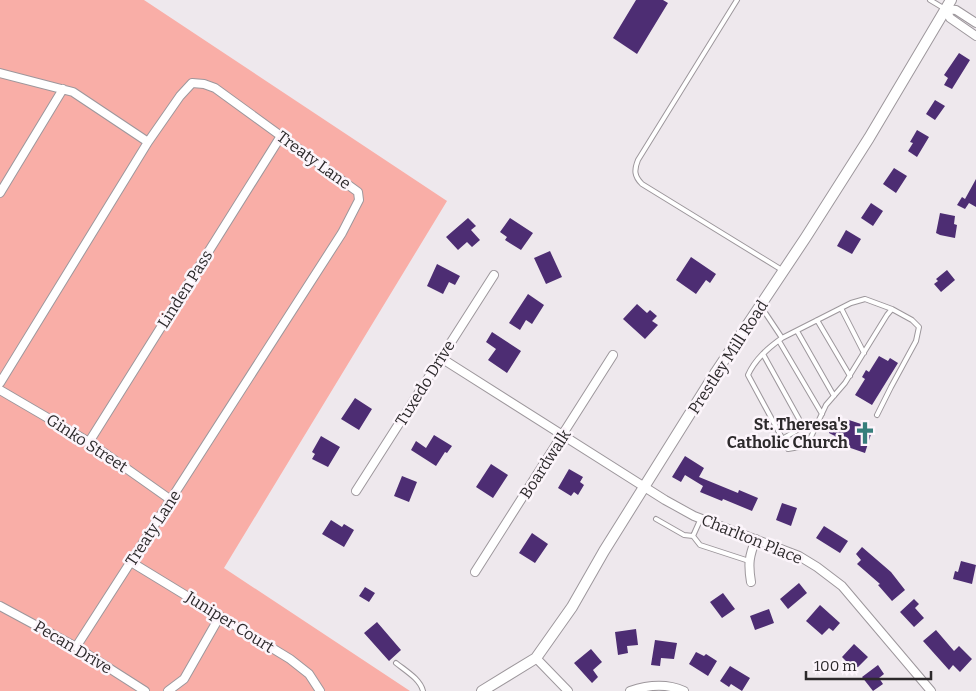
<svg xmlns="http://www.w3.org/2000/svg" width="976" height="691" font-family="Bitter,serif">
<rect width="100%" height="100%" fill="#eee8ed"/>
<!-- green -->
<path fill="#f9aea7" d="M0 0H144L447 201 224 568 410 691H0Z"/>
<!-- building -->
<path fill="#4d2d73" d="M636 0H663L668 3 637 54 613 38Z
M959 53 970 60 952 89 944 85 948 78 944 75Z
M935 100 945 106 935 120 926 114Z
M917 130 929 137 917 157 908 151 913 143 910 142Z
M894 168 907 176 896 193 883 184Z
M976 179V207L969 203 965 209 957 205 962 197 965 199Z
M871 203 883 211 873 226 861 218Z
M940 213 955 216 954 224 957 225 955 238 940 235 936 233Z
M468 218 476 226 471 230 480 240 472 247 467 242 458 250 446 237Z
M510 218 533 233 521 250 505 240 507 237 500 232Z
M846 230 861 239 852 254 837 246Z
M550 251 562 277 546 284 534 258Z
M691 257 716 274 710 283 706 280 696 294 676 280Z
M437 264 460 276 455 285 449 282 443 294 427 286Z
M947 270 955 280 941 292 934 284 938 281 936 279Z
M528 294 544 305 532 324 526 320 520 330 509 323Z
M637 304 647 313 650 310 657 316 652 321 658 325 645 339 623 319Z
M492 332 521 351 507 373 488 360 496 349 486 342Z
M879 356 888 361 890 358 898 363 872 405 855 395 865 379 862 377 866 370 869 372Z
M355 398 372 409 359 430 341 419Z
M846 419 873 428 865 453 839 444 840 442 833 440 835 436 829 433 832 424 837 426 839 421 845 423Z
M434 435 452 446 447 453 445 452 436 466 411 450 416 441 426 448Z
M321 436 340 447 328 467 312 459 315 454 312 452Z
M685 456 704 468 699 477 738 493 739 490 758 498 752 511 723 499 722 501 700 492 703 486 685 475 681 482 672 477Z
M491 464 508 475 493 498 476 487Z
M569 469 583 477 580 482 584 485 578 495 574 492 571 496 558 488Z
M402 476 417 482 409 502 394 496Z
M782 503 797 508 791 526 776 520Z
M331 520 342 527 344 524 354 530 344 547 322 534Z
M824 526 848 541 840 553 816 538Z
M532 533 548 544 535 563 519 553Z
M862 547 891 572 905 590 892 601 878 585 880 584 857 564 861 560 856 554Z
M961 561 976 565 972 584 953 579 955 571 958 572Z
M799 583 807 593 788 609 780 599Z
M365 587 375 593 369 602 359 596Z
M723 593 735 609 722 618 710 602Z
M914 599 919 604 915 608 924 618 914 627 900 612Z
M820 605 840 623 833 631 829 628 822 635 806 621Z
M769 609 774 623 755 630 750 616Z
M377 622 401 650 389 661 364 633Z
M636 629 638 645 627 646 628 653 618 655 615 632Z
M936 630 954 651 959 646 972 659 960 672 953 665 949 670 923 641Z
M655 640 677 643 674 659 661 658 660 666 651 665Z
M854 644 868 657 855 670 842 657Z
M591 649 602 662 593 670 598 677 592 683 574 663Z
M696 652 704 656 706 654 717 661 708 676 689 664Z
M878 665 884 674 879 678 883 684 873 691 862 677Z
M730 666 750 678 742 691 731 684 729 687 720 681Z"/>
<g fill="none" stroke-linecap="round" stroke-linejoin="round">
<defs>
<path id="lane" d="M737 0 638 160C634 170 634 176 642 184L782 270
M930 0 945 9
M762 308 782 338C768 348 755 359 748 375L788 449 800 447 810 439 826 405 845 383 887 315 892 309 912 320 919 327 916 341 891 387 877 415
M841 308 864 353
M817 320 850 376
M797 331 834 396
M782 338 851 303 865 299 892 309
M779 341 822 414
M763 354 799 419 796 431 782 439
M656 519 684 535 693 536 701 518
M693 536 700 545 749 561
M396 663C406 671 420 679 423 691"/>
<path id="street" d="M976 23 956 10 946 9 950 18 976 36
M0 73 73 92 148 142
M0 193 63 89
M441 358 665 500 694 516 799 556 817 567 842 586 931 691
M0 383 148 142 180 96 192 83 204 84 215 88 358 192 359 200 342 233 76 647
M0 390 89 442 171 500
M89 442 281 136
M356 491 494 275
M131 562 290 659 309 674 320 691
M475 572 613 355
M751 582C748 564 749 556 756 539
M0 606 76 647 145 691
M536 658 568 691
M168 691 184 679 220 616
M630 691C648 685 666 683 684 691"/>
<path id="secondary" d="M482 691 536 658 572 607 604 551 716 372 806 237 869 138 951 0"/>
</defs>
<!-- lane casing -->
<use href="#lane" stroke="#9d979c" stroke-width="6"/>
<!-- street casing -->
<use href="#street" stroke="#9d979c" stroke-width="10"/>
<!-- secondary casing -->
<use href="#secondary" stroke="#9d979c" stroke-width="12"/>
<!-- lane -->
<use href="#lane" stroke="#fff" stroke-width="4"/>
<!-- street -->
<use href="#street" stroke="#fff" stroke-width="8"/>
<!-- secondary -->
<use href="#secondary" stroke="#fff" stroke-width="10"/>
</g>
<!-- icons -->
<defs>
<symbol id="church-bare" viewBox="-9 -9 18 18"><path d="M-1.2-6h2.4v3.5h3.3v2.4h-3.3V6h-2.4V-.1h-3.3v-2.4h3.3Z" fill="#377f7c" stroke="#fcf5fb" stroke-width="2.5" paint-order="stroke"/></symbol>
</defs>
<g fill-rule="evenodd">
<use href="#church-bare" x="849" y="417" width="32" height="32"/>
</g>
<g text-anchor="middle" dominant-baseline="central" stroke-width="5" stroke-linejoin="round" paint-order="stroke">
<!-- street labels -->
<g font-size="16" fill="#2c292b" stroke="#fcf5fb">
<text transform="translate(314 160) rotate(36)">Treaty Lane</text>
<text transform="translate(185 289) rotate(-58)">Linden Pass</text>
<text transform="translate(728 357) rotate(-57)">Prestley Mill Road</text>
<text transform="translate(425 383) rotate(-58)">Tuxedo Drive</text>
<text transform="translate(87 443) rotate(33)">Ginko Street</text>
<text transform="translate(545 464) rotate(-57)">Boardwalk</text>
<text transform="translate(153 528) rotate(-57)">Treaty Lane</text>
<text transform="translate(752 539) rotate(22)">Charlton Place</text>
<text transform="translate(230 622) rotate(32)">Juniper Court</text>
<text transform="translate(73 647) rotate(31)">Pecan Drive</text>
</g>
<!-- poi labels -->
<g font-size="16" font-weight="bold" fill="#2c292b" stroke="#fcf5fb" text-anchor="end">
<text x="848" y="424">St. Theresa's<tspan x="848" dy="18">Catholic Church</tspan></text>
</g>
</g>
<!-- scale -->
<path d="M806 671v8h125v-8" fill="none" stroke="#2c292b" stroke-width="2.5"/>
<text x="814" y="671" font-size="15" fill="#2c292b" stroke="#fcf5fb" stroke-width="4" paint-order="stroke">100 m</text>
</svg>
